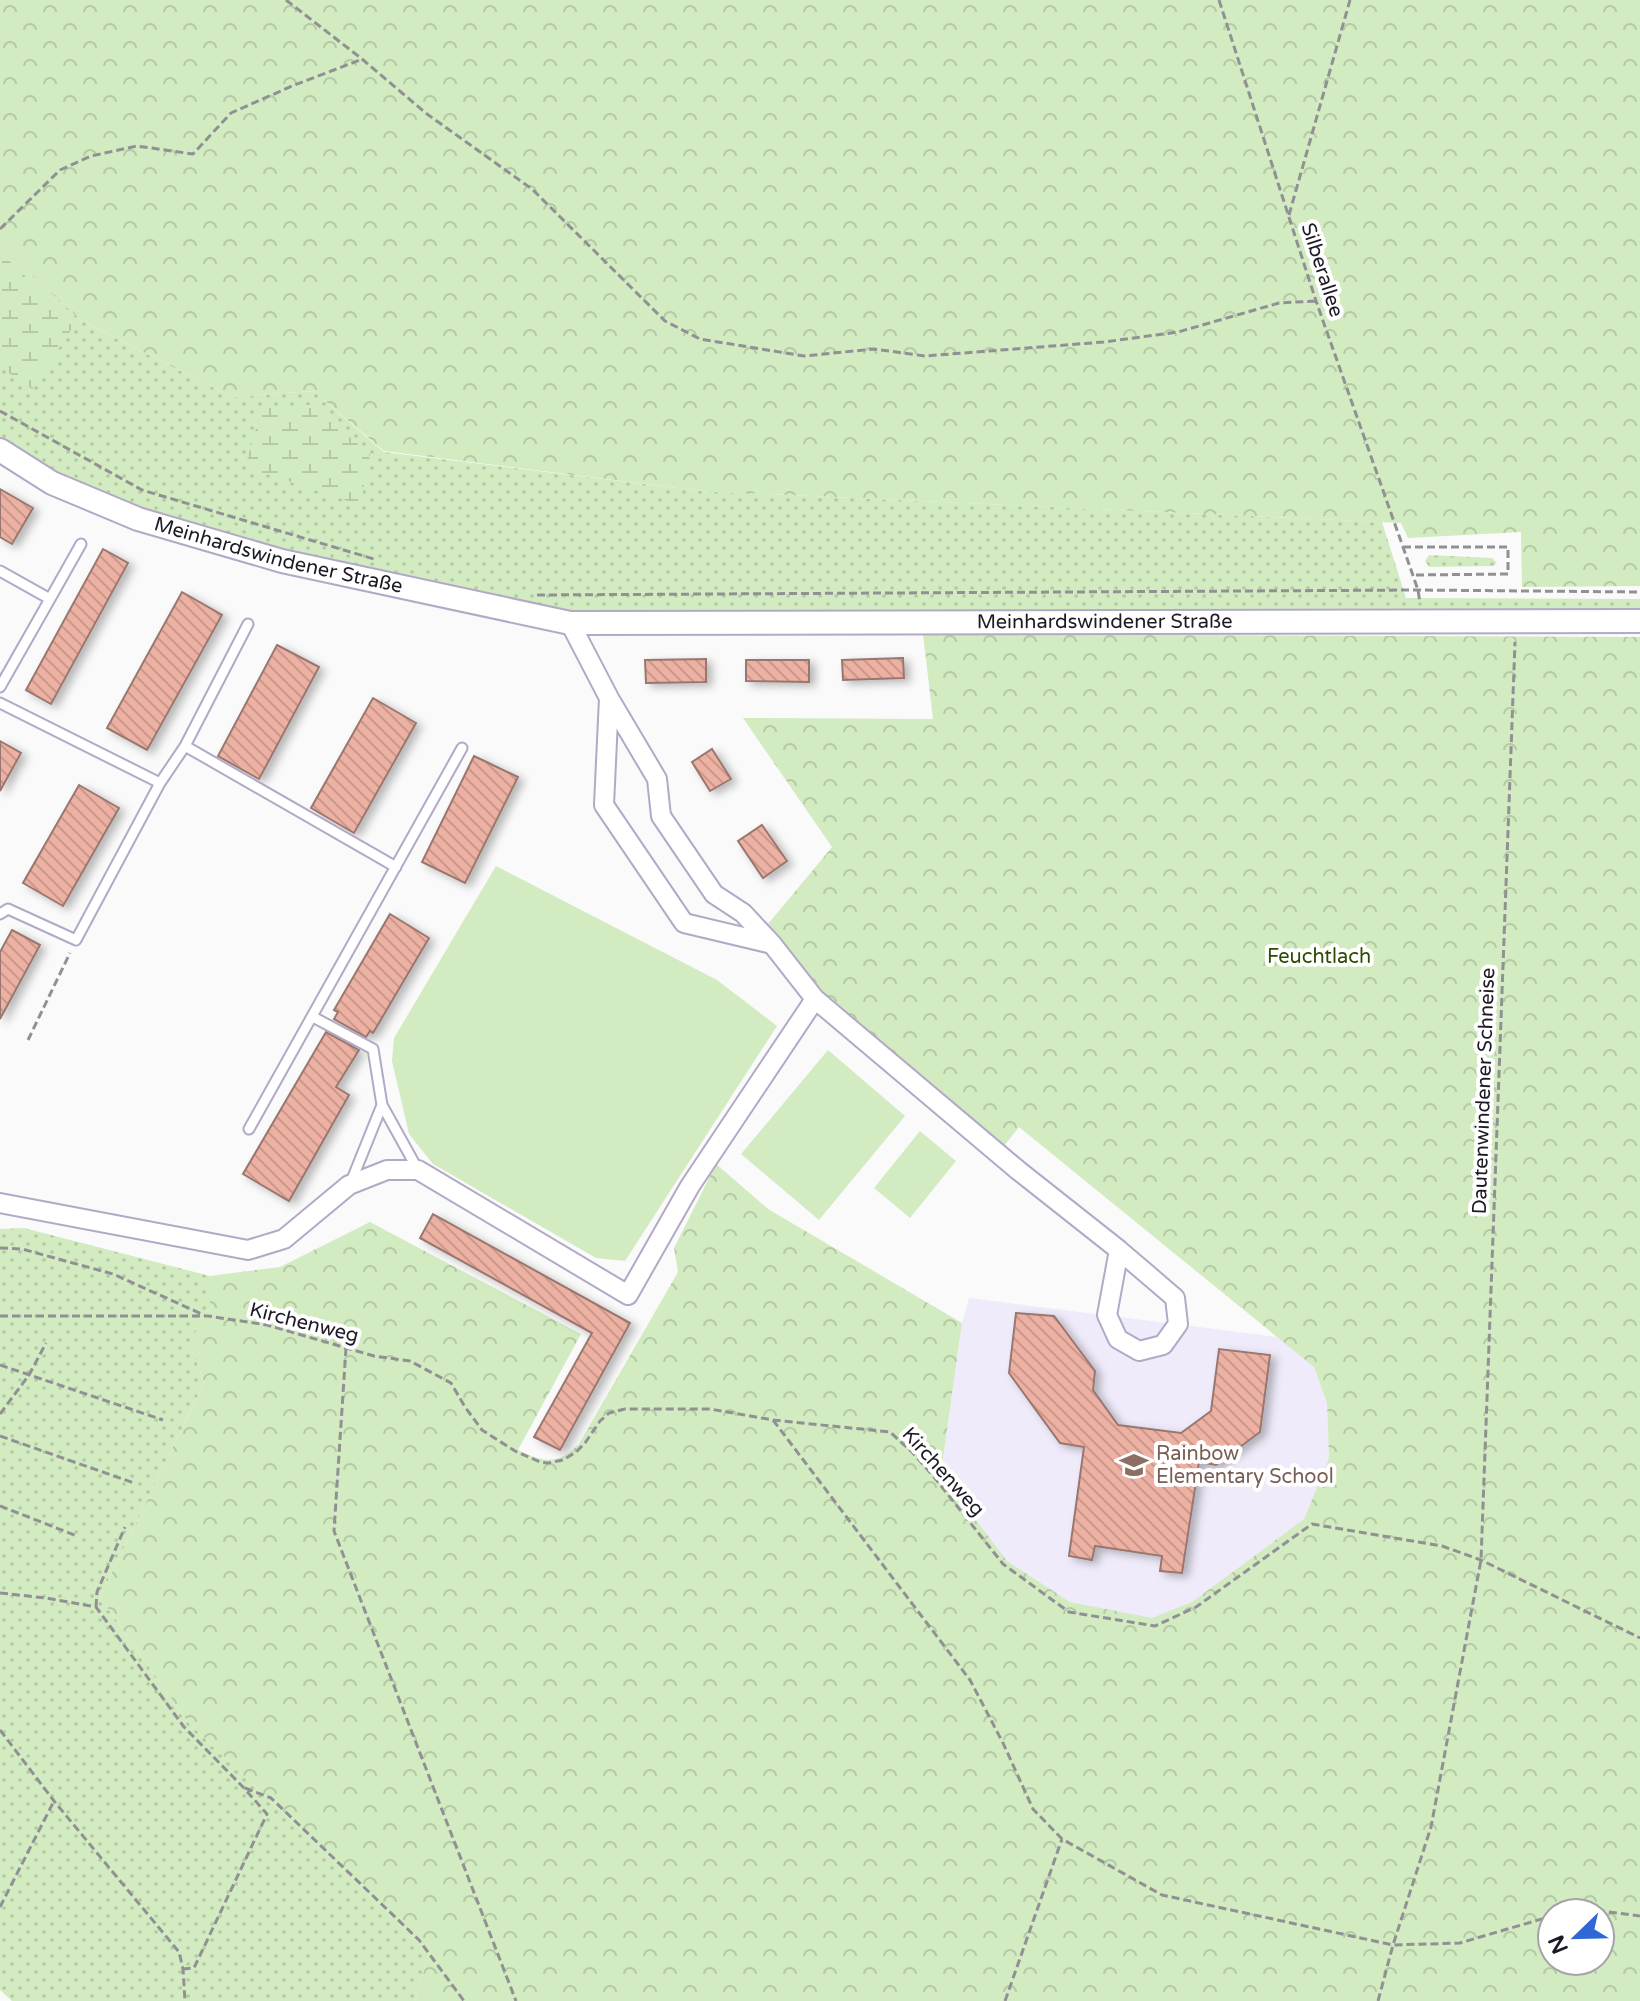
<svg xmlns="http://www.w3.org/2000/svg" width="1640" height="2001" font-family="'Varela Round',sans-serif">
<defs>
<pattern id="grass-dots" width="8" height="8" patternUnits="userSpaceOnUse" patternTransform="scale(2)"><rect width="8" height="8" fill="#d2ebc0"/><path d="M2 2h.1M6 6h.1" fill="none" stroke="#b4c9a5" stroke-width="1.8" stroke-linecap="round"/></pattern>
<pattern id="forest-crowns" width="20" height="18" patternUnits="userSpaceOnUse" patternTransform="scale(2)"><rect width="20" height="18" fill="#d2ebc0"/><path d="M2 6a3 3 0 1 1 6 0M12 15a3 3 0 1 1 6 0" fill="none" stroke="#b4c9a5"/></pattern>
<pattern id="wetland-marsh" width="20" height="14" patternUnits="userSpaceOnUse" patternTransform="scale(2)"><rect width="20" height="14" fill="#d2ebc0"/><path d="M1 5h8M5 5V1M11 12h8M15 12V8" fill="none" stroke="#b4c9a5"/></pattern>
<pattern id="building-back-hatch" width="6" height="6" patternUnits="userSpaceOnUse" patternTransform="scale(2)"><rect width="6" height="6" fill="#ecb1a2"/><path d="M-1 5l2 2M0 0l6 6M5-1l2 2" fill="none" stroke="#ca988b"/></pattern>
<filter id="shadow"><feDropShadow dx="5.5" dy="3.5" stdDeviation="4" flood-color="#0004"/></filter>
</defs>
<rect width="100%" height="100%" fill="#fafafa"/>
<!-- built -->
<path fill="#efebfb" d="M969 1298 1277 1337 1314 1366 1327 1403 1329 1458 1304 1519 1192 1602 1152 1619 1070 1602 1007 1561 941 1473 962 1323Z"/>
<!-- grass -->
<path fill="url(#grass-dots)" d="M0 246 82 321 232 397 313 391 384 452 701 491 1382 522 1406 598 1640 599V611L566 615 278 557 141 516 61 476 0 438Z
M1429 555 1492 558 1497 563 1493 566 1429 567 1425 561Z
M24 1228 210 1276V1307L190 1342 204 1383 100 1597 188 1722 429 1952 415 2001H12L0 1990V1229Z"/>
<!-- forest -->
<path fill="url(#forest-crowns)" fill-rule="evenodd" d="M0 0H1640V586L1522 587 1521 532 1408 538 1401 523 701 491 384 451 313 391 232 397 82 321 0 246Z
M923 634 1640 637V2001H415L429 1952 188 1722 100 1597 204 1383 190 1342 210 1307V1276L280 1267 370 1222 581 1334 518 1450C545 1463 557 1465 579 1444L678 1272 674 1248 716 1164 768 1209 962 1323 941 1473 1007 1561 1070 1602 1152 1618 1192 1602 1304 1519 1329 1458 1327 1403 1314 1367 1019 1127 1004 1146 829 999 768 924 832 847 743 718 933 719ZM1552 1913H1600V1961H1552Z"/>
<!-- wetland -->
<path fill="url(#wetland-marsh)" d="M0 252 75 324 32 389 0 367Z
M311 405 370 454 360 505 245 467 262 407Z"/>
<!-- pitch -->
<path fill="#d2ebc0" d="M496 866 717 980 777 1026 625 1261 596 1258 433 1164 409 1134 392 1061 394 1038Z
M828 1050 905 1116 819 1220 741 1154Z
M920 1131 956 1161 910 1218 874 1188Z"/>
<!-- building -->
<path fill="url(#building-back-hatch)" stroke="#99776f" stroke-width="2" filter="url(#shadow)" d="M0 489 33 508 12 544 0 537Z
M103 549 128 563 51 704 26 690Z
M182 592 222 615 147 750 107 728Z
M277 645 319 667 259 779 218 756Z
M903 658 904 678 843 680 842 660Z
M706 659V682L646 683 645 660Z
M746 660H809V682L746 681Z
M373 698 416 723 354 833 311 808Z
M0 741 21 753 0 791Z
M712 749 731 779 710 791 692 762Z
M474 756 518 777 465 883 422 862Z
M79 785 119 808 63 906 23 883Z
M762 825 787 861 763 878 738 841Z
M390 914 429 938 373 1033 370 1031 366 1037 334 1019 338 1012 334 1010Z
M12 930 40 945 0 1019V952Z
M326 1032 359 1050 336 1087 349 1095 289 1201 243 1174Z
M433 1214 630 1323 560 1450 534 1437 592 1333 420 1238Z
M1016 1313 1054 1316 1095 1371 1093 1390 1118 1425 1181 1433 1211 1411 1219 1349 1270 1355 1260 1432 1216 1465 1199 1462 1182 1573 1160 1571 1162 1556 1095 1546 1092 1560 1069 1556 1084 1447 1060 1443 1009 1373Z"/>
<g fill="none" stroke-linecap="round" stroke-linejoin="round">
<defs>
<path id="service" d="M0 571 50 599 0 687
M50 599 81 544
M0 703 160 783
M185 746 396 867
M0 914 8 909 76 940 160 783 185 746 248 624
M313 1017 373 1049 382 1105 418 1170
M249 1129 462 748
M351 1182 382 1105"/>
<path id="minor" d="M609 698 604 805 684 923 772 944
M815 999 1019 1171 1119 1250 1175 1298 1178 1324 1163 1345 1139 1351 1118 1339 1107 1315 1119 1250
M0 1203 248 1250 284 1239 349 1185 387 1170H418L628 1295 690 1186 815 999 772 944 743 913 714 894 661 816 657 779 609 698 570 623"/>
<g id="tertiary">
<path id="s1" d="M0 450 52 483 138 519 282 561 570 623 1640 621"/>
</g>
</defs>
<!-- service casing -->
<use href="#service" stroke="#b2a9c7" stroke-width="13"/>
<!-- minor casing -->
<use href="#minor" stroke="#b2a9c7" stroke-width="22"/>
<!-- tertiary casing -->
<use href="#tertiary" stroke="#b2a9c7" stroke-width="26"/>
<!-- path -->
<path stroke="#919095" stroke-width="3" stroke-dasharray="8 4" stroke-linecap="butt" d="M286 0 362 59 427 114 532 189 665 321 700 339 804 356 874 349 925 356 1104 342 1178 332 1279 303 1316 301
M1219 0 1316 301 1403 547 1418 590 1420 603
M1289 215 1350 0
M0 229 60 170 91 156 137 146 193 154 231 113 292 86 360 60
M0 411 142 490 374 559
M1403 547H1508V574L1413 575
M537 595 1418 590 1640 592
M28 1040 70 953
M0 1248 22 1249 113 1274 204 1315
M0 1316H208L267 1325 374 1356 410 1361 451 1383 465 1407 482 1430 515 1451 540 1462 548 1463 563 1460 576 1452 585 1443 600 1421 609 1413 625 1409H710L773 1420 890 1432 912 1452 934 1477 1003 1564 1069 1612 1155 1626 1196 1607 1312 1524 1442 1546 1481 1560 1640 1638
M346 1348 334 1531 516 2001
M0 1365 163 1420
M0 1414 29 1375 46 1343
M773 1420 970 1680 1003 1743 1033 1809 1062 1839 1162 1895 1393 1945 1460 1943 1552 1916
M0 1436 134 1483
M0 1506 77 1536
M0 1593 46 1598 96 1607 184 1727 244 1788 267 1814 194 1968 183 1969
M96 1607 97 1592 125 1527
M0 1730 54 1801 179 1952 183 1969 185 2001
M245 1788 271 1798 419 1940 464 2001
M0 1907 54 1801
M1562 1913 1577 1908 1640 1916
M1005 2001 1062 1839
M1378 2001 1393 1945 1431 1827 1481 1560 1515 642"/>
<!-- service -->
<use href="#service" stroke="#fff" stroke-width="9"/>
<!-- minor -->
<use href="#minor" stroke="#fff" stroke-width="18"/>
<!-- tertiary -->
<use href="#tertiary" stroke="#fff" stroke-width="22"/>
</g>
<!-- icons -->
<defs>
<symbol id="school-bare" viewBox="-9 -9 18 18"><path d="M0-5L7-2L0 1L-7-2ZM-4 1L0 2.5L4 1V4Q0 6-4 4Z" fill="#8d6e63" stroke="#fff" stroke-width="2.5" paint-order="stroke"/></symbol>
</defs>
<g fill-rule="evenodd">
<use href="#school-bare" x="1114" y="1445" width="40" height="40"/>
</g>
<g text-anchor="middle" dominant-baseline="central" stroke-width="8" stroke-linejoin="round" paint-order="stroke">
<!-- street labels -->
<g font-size="20" fill="#1d1a25" stroke="#fff">
<text transform="translate(1322 270) rotate(72)">Silberallee</text>
<text stroke="none"><textPath href="#s1" startOffset="300">Meinhardswindener Straße</textPath></text>
<text stroke="none"><textPath href="#s1" startOffset="1134">Meinhardswindener Straße</textPath></text>
<text transform="translate(1484 1091) rotate(-88)">Dautenwindener Schneise</text>
<text transform="translate(304 1323) rotate(14)">Kirchenweg</text>
<text transform="translate(943 1472) rotate(48)">Kirchenweg</text>
</g>
<!-- park labels -->
<g font-size="20" fill="#2c4c02" stroke="#fff">
<text x="1319" y="957">Feuchtlach</text>
</g>
<!-- education labels -->
<g font-size="20" fill="#785e54" stroke="#fff" text-anchor="start">
<text x="1156" y="1454">Rainbow<tspan x="1156" dy="23">Elementary School</tspan></text>
</g>
</g>
<!-- north arrow -->
<g transform="translate(1576 1937) rotate(247)"><circle r="38" fill="#ffffff" stroke="#a5a3a8" stroke-width="2"/>
<path d="M0-6L14 30L0 20L-14 30Z" fill="#3166d5"/>
<text y="-12" font-size="22" font-weight="bold" text-anchor="middle" fill="#1d1a25">N</text>
</g>
</svg>
